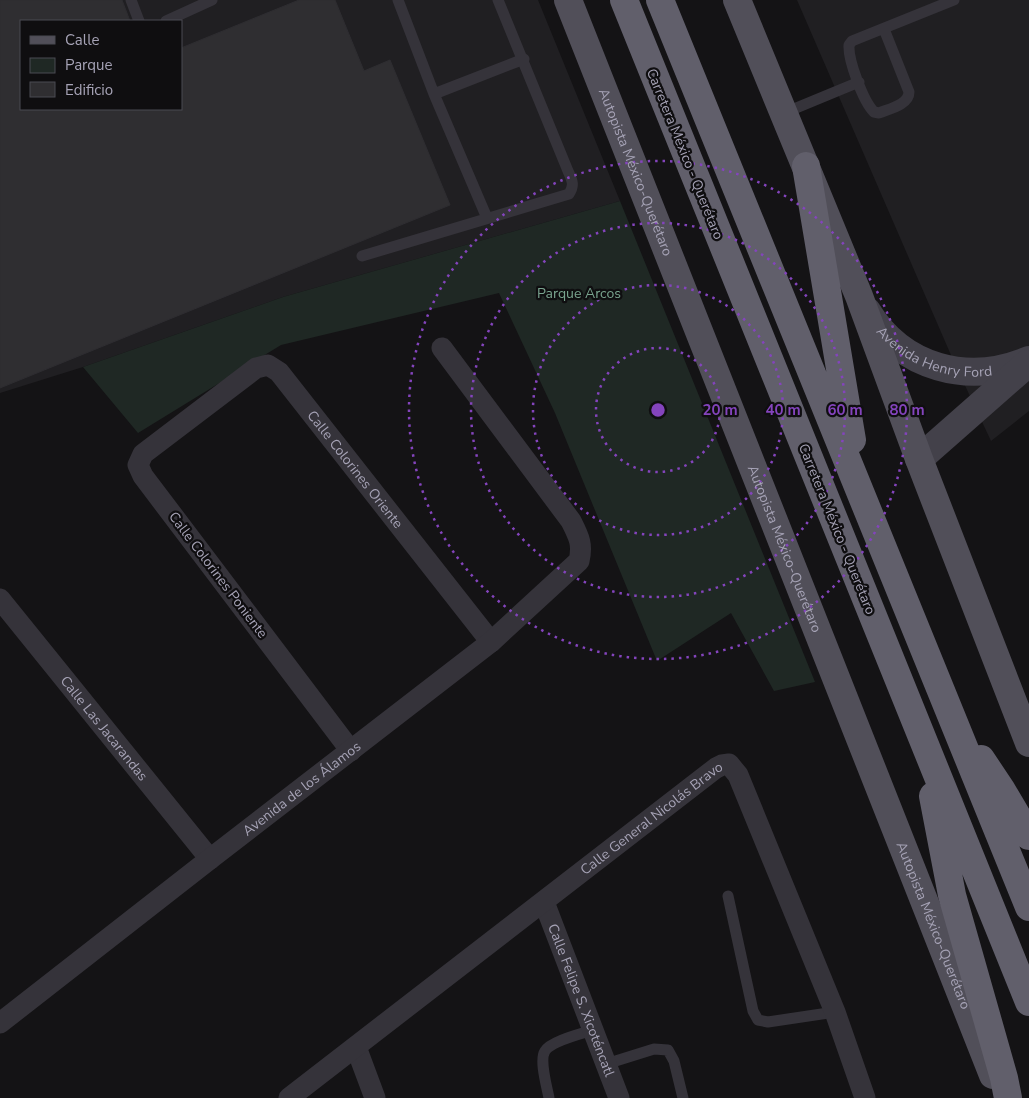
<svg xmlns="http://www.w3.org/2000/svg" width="1029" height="1098" font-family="'Nunito Sans',sans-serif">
<rect width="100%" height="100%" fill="#141315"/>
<!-- built -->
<path fill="#201f22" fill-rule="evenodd" d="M0 0H538L620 201 283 297 83 367 0 393ZM21 21H181V109H21Z
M797 0H1029V411L991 441 954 362Z"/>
<!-- green -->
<path fill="#1f2824" d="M620 201 815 682 774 691 731 613 657 661 555 413 499 293 281 345 138 433 83 367 283 297Z"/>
<!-- building -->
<path fill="#2f2e31" stroke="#2e2d31" d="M0 0H122L130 21H21V109H181V48L299 0H335L364 71 390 60 450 205 0 388Z"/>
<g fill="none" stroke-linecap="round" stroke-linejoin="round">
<!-- lane -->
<path stroke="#35333a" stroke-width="11" d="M131 0 139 21
M398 0 434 94 487 218
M166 21 212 0
M884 29 909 92C909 105 888 109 879 113L874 112C863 101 848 60 849 45L852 41 954 0
M434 94 524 59
M784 113 859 82
M362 256 569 194C575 185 572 180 568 171L498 0
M728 896 753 1011 758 1020 768 1022 835 1012
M606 1064 654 1049 668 1050 674 1061 683 1098
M549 1098C547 1087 539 1060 545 1051 551 1041 581 1034 593 1030"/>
<!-- street -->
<g stroke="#35333a" stroke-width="21">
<path id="s1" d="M0 599 210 859"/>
<path id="s2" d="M351 751 143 476 138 465 143 454 256 368 268 365 279 372 491 642"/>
<path id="s3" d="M544 902 619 1098"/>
<path id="s4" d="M0 1023 210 859 491 642 579 561C583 544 579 537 571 521L442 348"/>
<path d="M356 1047 375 1098"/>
<path id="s5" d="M289 1098 716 768 722 765 729 764 738 775 835 1012 865 1098"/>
</g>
<!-- secondary -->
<g stroke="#43414a" stroke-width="28">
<path id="s6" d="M867 311C902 368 968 386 1029 360"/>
<path d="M919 459 1027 364"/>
</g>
<!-- primary -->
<g stroke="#514f59" stroke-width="28">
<path id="s7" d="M568 0 993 1075"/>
<path d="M737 0 859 296 919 459 1029 743"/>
</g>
<!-- highway -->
<path stroke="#615f6b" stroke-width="28" d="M624 0 1029 1002
M660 0 1029 907
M806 166 852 440
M981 759 1001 789 1029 836
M933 796 952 895 1004 1078 1008 1098"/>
</g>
<!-- distance rings -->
<g fill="none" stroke="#8444bd" stroke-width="2.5" stroke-dasharray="2.5 5">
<circle cx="658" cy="410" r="62"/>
<circle cx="658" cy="410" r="125"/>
<circle cx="658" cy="410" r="187"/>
<circle cx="658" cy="410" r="249"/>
</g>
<g text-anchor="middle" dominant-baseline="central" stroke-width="4.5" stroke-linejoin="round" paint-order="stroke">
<!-- street labels -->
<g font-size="14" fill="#a6a3b6" stroke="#0f0e10">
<text transform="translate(685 154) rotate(68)">Carretera México - Querétaro</text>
<text stroke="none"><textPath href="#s7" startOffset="185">Autopista México-Querétaro</textPath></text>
<text stroke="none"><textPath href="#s6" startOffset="84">Avenida Henry Ford</textPath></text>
<text stroke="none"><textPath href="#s2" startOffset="660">Calle Colorines Oriente</textPath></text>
<text transform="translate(837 529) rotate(68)">Carretera México - Querétaro</text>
<text stroke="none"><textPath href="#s7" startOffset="590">Autopista México-Querétaro</textPath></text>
<text transform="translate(218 575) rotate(53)">Calle Colorines Poniente</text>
<text stroke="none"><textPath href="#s1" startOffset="166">Calle Las Jacarandas</textPath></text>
<text stroke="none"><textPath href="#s4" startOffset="382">Avenida de los Álamos</textPath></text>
<text stroke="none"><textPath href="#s5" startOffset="458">Calle General Nicolás Bravo</textPath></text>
<text stroke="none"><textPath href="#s7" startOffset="995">Autopista México-Querétaro</textPath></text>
<text stroke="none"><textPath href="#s3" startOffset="105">Calle Felipe S. Xicoténcatl</textPath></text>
</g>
<!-- park labels -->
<g font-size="14" fill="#79a38e" stroke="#0f0e10">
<text x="579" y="293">Parque Arcos</text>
</g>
</g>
<circle cx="658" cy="410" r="8" fill="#8444bd" stroke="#0f0e10" stroke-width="2.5"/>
<g font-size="15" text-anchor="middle" font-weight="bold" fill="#8444bd" stroke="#0f0e10" stroke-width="4.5" stroke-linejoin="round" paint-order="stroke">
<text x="720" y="415">20 m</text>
<text x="783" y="415">40 m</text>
<text x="845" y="415">60 m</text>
<text x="907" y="415">80 m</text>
</g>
<!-- legend -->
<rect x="20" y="20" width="162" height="90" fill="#0f0e10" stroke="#4b4a52"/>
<rect x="30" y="36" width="25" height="8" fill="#514f59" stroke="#4b4a52"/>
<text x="65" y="45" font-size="15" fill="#a6a3b6">Calle</text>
<rect x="30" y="58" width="25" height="15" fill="#1f2824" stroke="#4b4a52"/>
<text x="65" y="70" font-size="15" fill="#a6a3b6">Parque</text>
<rect x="30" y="82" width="25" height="15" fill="#2f2e31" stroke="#4b4a52"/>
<text x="65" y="95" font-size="15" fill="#a6a3b6">Edificio</text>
</svg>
